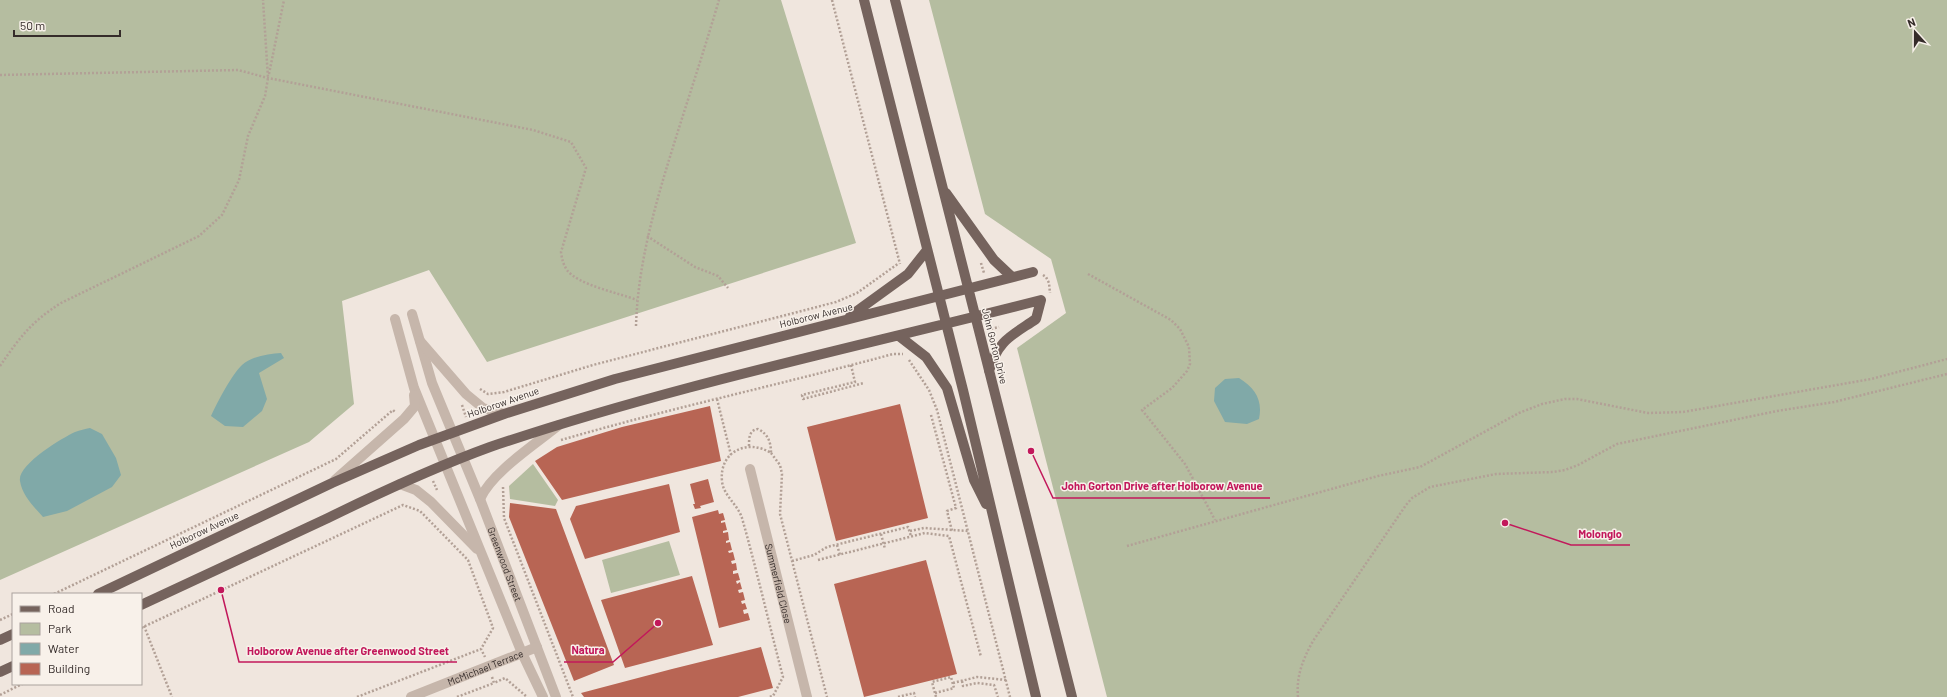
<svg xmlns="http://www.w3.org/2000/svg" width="1947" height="697" font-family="Barlow,sans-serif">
<rect width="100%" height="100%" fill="#f0e6de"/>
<!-- green -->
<path fill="#b5bda0" d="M0 0H781L856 243 487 362 429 270 342 301 354 404 309 442 0 580Z
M929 0H1947V697H1107L1017 348 1066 313 1051 259 985 214Z
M533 464 558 500 555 506 510 499 509 486Z
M669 541 680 575 611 593 602 560Z"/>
<!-- water -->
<path fill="#80a9a8" d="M281 353 284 358 259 373 267 399 262 411 243 427 225 426 211 416C217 403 232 374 242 365 252 356 269 354 281 353Z
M1239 378C1255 388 1263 400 1259 419L1247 424 1225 422 1214 401 1215 388 1225 379Z
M90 428 102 434 116 458 121 475 112 487 67 511 43 517C34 507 22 495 20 481 17 465 62 438 75 432 80 430 85 429 90 428Z"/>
<!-- building -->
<path fill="#b86554" d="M900 404 928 518 836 541 807 427Z
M710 406 721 461 562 500 535 461 557 447 622 427Z
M708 479 714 502 700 506 701 508 695 509 693 504H695L690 484Z
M669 484 680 532 585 559 570 519 576 506Z
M510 503 556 509 614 665 574 681 509 517Z
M718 510 719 514 723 513 725 520 721 521V523L725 522 727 530 723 531V533L728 532 729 540 726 541V543L730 542 732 550 728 551 729 553 733 552 735 560 731 561 732 564 736 563 737 570 733 571V574L738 573 740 580 736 581 737 584 740 582 742 589 738 590 739 593 743 592 745 600 741 601 742 604 745 603 747 609 743 610 744 614 748 613 750 620 719 628 692 517Z
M926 560 957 674 864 697 834 584Z
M692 576 713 645 625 668 601 600Z
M761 647 773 688 738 697H584L581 693 672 669Z"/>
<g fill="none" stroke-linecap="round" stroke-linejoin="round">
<!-- path -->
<path stroke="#b2a096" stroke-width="2.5" stroke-dasharray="2 2" stroke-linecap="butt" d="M832 0 900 264
M269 74 284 0
M0 75 238 70 268 78 533 130 571 142 586 168 561 252C562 259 563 264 567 270 578 285 619 293 637 300
M647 236 695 267 718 276 728 288
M981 263 984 273
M1088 274 1171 320 1180 329 1189 347 1190 364 1187 371 1172 388 1142 410 1185 464 1215 520
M1043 275 1046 277 1049 283 1050 293
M636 326C638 259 658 195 678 131 692 87 706 44 719 0
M991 329 999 327
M909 360 929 390 937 410 1010 697
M851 365 855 382 802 395 803 399 864 383
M0 366C20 337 31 322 61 303L199 236 222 215 239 180 248 136 265 96 268 78 263 0
M480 389 488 394 504 392 593 365 836 302 857 293 899 263
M717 399 731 455
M462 405 466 417
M931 415 956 508 947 511 952 531
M561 440C671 408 783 384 893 354H903
M749 446C749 438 749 430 758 429 768 434 771 442 771 453 747 438 719 452 722 481 723 495 738 505 742 518 757 571 769 624 783 677L773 696 768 697
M771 453 780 465 782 474 780 514 827 697
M433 481 437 490
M503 487 504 518 573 697
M910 531 924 528 968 531
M881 534 885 549
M837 545 840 555
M1127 546 1378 476 1420 467 1519 413 1542 404 1565 399H1577L1648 413 1683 412 1871 379 1947 359
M818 560 925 533 949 536 981 657
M792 561 814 555 827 547 908 527 911 536
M54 594 336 459 393 410 395 412
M0 620 13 614
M144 626 172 697
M141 628 403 505 420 511 468 560 493 628 481 649 485 657
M492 677 494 683 505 678 527 697
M962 681 963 686 977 683 994 685 998 697
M953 683 977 677 1006 680
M935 693 954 688 951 677 932 682 936 697
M0 695 22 684
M357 697 481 649
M457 697 494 683
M898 697 914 693 915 697
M1298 697C1296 676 1303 659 1313 641L1406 505 1412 498 1430 487 1496 474 1553 472 1565 470 1578 465 1617 444 1777 411 1834 402 1947 374"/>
<!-- minor -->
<g stroke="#c6b6ab" stroke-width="10">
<path id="s1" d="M412 314 432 383 480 499 556 697"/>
<path d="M395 319 414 388 522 653 543 697"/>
<path d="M420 341 466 394 483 408 504 414"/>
<path id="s2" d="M750 469 807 697"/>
<path d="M335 480 404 419 415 406 414 395"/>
<path d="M400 484 416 490 431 502 477 549"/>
<path d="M480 499C492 472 536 444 559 425"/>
<path id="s3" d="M411 697 537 647"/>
</g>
<!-- major -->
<path stroke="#75635d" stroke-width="10" d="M864 0 963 390 1036 697
M895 0 1072 697
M946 193 994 260 1012 277
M850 316 908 274 927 250
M899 336 926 357 947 388 974 480 986 504
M98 594 332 483 419 445 504 414 615 379 1033 272
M141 605C203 576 265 547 328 518 381 492 435 467 490 447 670 386 857 347 1041 300L1036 319C1011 336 998 340 989 371
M0 640 13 634
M0 672 13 666"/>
</g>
<g text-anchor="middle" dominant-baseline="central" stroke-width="3" stroke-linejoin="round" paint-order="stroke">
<!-- street labels -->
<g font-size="10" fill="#352c2a" stroke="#f8f1ea">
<text transform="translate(816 315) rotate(-14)">Holborow Avenue</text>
<text transform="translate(995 346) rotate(76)">John Gorton Drive</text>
<text transform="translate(503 402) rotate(-19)">Holborow Avenue</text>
<text transform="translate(204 530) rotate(-25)">Holborow Avenue</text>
<text stroke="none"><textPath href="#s1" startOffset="267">Greenwood Street</textPath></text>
<text stroke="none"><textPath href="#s2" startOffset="118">Summerfield Close</textPath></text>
<text stroke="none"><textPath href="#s3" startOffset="80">McMichael Terrace</textPath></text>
</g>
</g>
<!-- callouts -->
<path fill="none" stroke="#c2185b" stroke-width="1.5" d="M1031 451L1053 498H1270M1505 523L1571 545H1630M658 623L613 662H564M221 590L239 662H457"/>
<g fill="#c2185b" stroke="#f8f1ea" stroke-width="1.5">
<circle cx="1031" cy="451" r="4"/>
<circle cx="1505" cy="523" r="4"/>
<circle cx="658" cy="623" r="4"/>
<circle cx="221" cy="590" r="4"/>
</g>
<g font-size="11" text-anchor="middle" font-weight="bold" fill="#c2185b" stroke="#f8f1ea" stroke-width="3" stroke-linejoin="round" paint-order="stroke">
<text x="1162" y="490">John Gorton Drive after Holborow Avenue</text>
<text x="1600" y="538">Molonglo</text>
<text x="588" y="654">Natura</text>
<text x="348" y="655">Holborow Avenue after Greenwood Street</text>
</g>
<!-- legend -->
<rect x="12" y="593" width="130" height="92" fill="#f8f1ea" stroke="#aaa29d"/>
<rect x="20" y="606" width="20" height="6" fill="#75635d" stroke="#aaa29d"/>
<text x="48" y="613" font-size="12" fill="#352c2a">Road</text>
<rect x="20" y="623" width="20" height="12" fill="#b5bda0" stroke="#aaa29d"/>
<text x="48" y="633" font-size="12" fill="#352c2a">Park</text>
<rect x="20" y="643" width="20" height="12" fill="#80a9a8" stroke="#aaa29d"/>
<text x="48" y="653" font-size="12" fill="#352c2a">Water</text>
<rect x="20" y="663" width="20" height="12" fill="#b86554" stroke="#aaa29d"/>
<text x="48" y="673" font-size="12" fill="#352c2a">Building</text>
<!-- north arrow -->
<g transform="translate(1915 32) rotate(339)" stroke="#f8f1ea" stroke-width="3" paint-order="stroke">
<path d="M0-3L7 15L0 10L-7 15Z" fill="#352c2a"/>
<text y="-6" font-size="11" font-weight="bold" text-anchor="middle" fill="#352c2a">N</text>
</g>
<!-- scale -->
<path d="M14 30v6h106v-6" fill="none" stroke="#352c2a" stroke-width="2"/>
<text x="20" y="30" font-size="12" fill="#352c2a" stroke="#f8f1ea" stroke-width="3" paint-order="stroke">50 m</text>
</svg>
